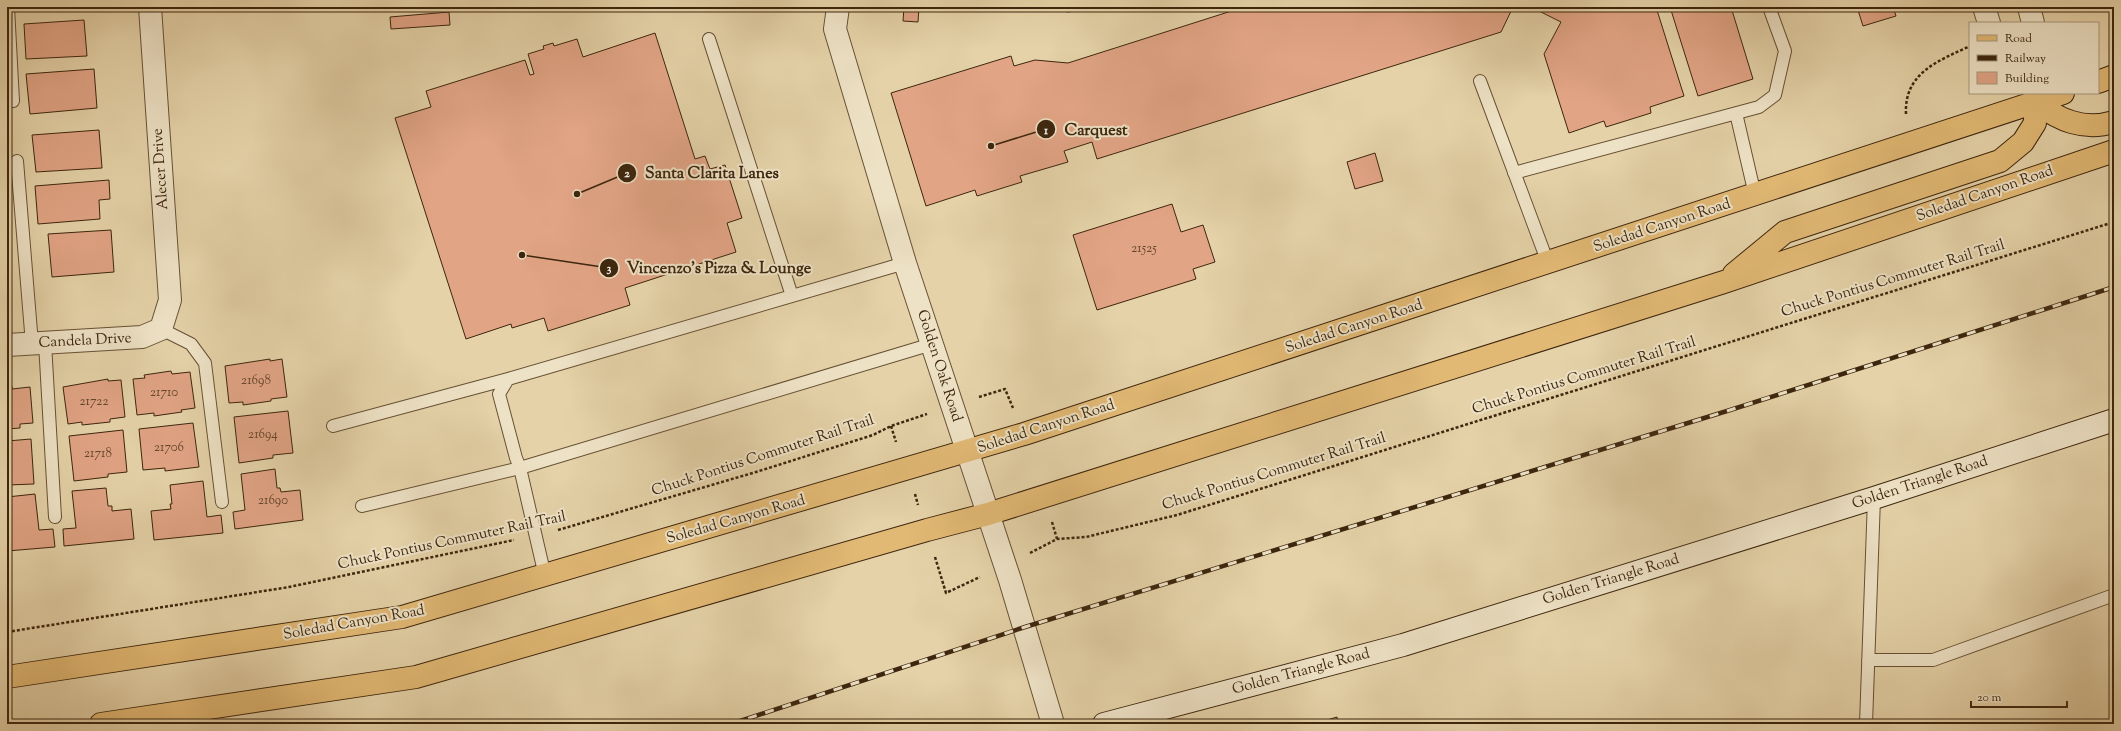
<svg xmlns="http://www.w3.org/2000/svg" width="2121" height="731" font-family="'Sorts Mill Goudy',serif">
<rect width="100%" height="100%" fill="#e5d2a8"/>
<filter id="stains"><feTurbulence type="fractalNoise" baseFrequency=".005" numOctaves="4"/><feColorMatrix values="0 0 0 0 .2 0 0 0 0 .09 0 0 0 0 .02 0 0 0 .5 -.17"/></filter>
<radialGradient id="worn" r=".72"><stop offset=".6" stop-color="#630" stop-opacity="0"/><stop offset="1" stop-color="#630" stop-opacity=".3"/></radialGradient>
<!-- building -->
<path fill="#e1a485" stroke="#3d260e" d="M402 7H449L448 12Z
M904 7H929H919L918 22 903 21Z
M1066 7H1109L1067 12Z
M1244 7H1513L1501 32 1097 159 1092 142 1064 151 1068 162 1020 176 1022 182 977 196 975 190 926 206 891 93 1011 56 1014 66 1035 60 1068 63Z
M1531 7H1656L1684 96 1650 107 1651 113 1606 127 1604 121 1569 133 1544 54 1561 22Z
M1670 7H1731L1753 79 1698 96Z
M1857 7H1893L1896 16 1863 26Z
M449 12 450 25 391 29 390 17Z
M84 20 87 56 26 59 24 24Z
M655 33 695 159 705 156 710 169 725 165 742 218 727 223 736 252 625 288 630 305 548 331 544 318 512 328 511 324 466 339 395 118 431 107 426 91 525 60 530 75 534 74 528 54 544 49 543 46 553 43 554 46 577 39 583 57Z
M94 69 97 108 30 114 26 74Z
M99 130 102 168 36 172 32 135Z
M1375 153 1383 181 1355 189 1347 162Z
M109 180 110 199 99 200 100 219 38 224 35 186Z
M1172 204 1181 232 1203 225 1215 262 1193 269 1196 279 1097 310 1073 235Z
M111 230 114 272 52 277 48 234Z
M270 359V361L282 359 287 397 271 399V401L243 405V402L229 403 225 366Z
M171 371 172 374 190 372 195 408 181 410 182 412 154 416V413L137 415 133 379 145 378 144 375Z
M108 379V381L121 380 125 417 110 419V422L82 425V422L68 424 63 387Z
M7 386H12V389L30 387 33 423 20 424V428L7 429Z
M288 411 293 453 273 455V458L239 463 234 417Z
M193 423 199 467 165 471V468L143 470 139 429Z
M123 430 127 472 108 474V477L74 481 69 436Z
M31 439 34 484 7 485V441Z
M275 469 277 488H280L281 492 300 490 303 520 235 529 233 512 245 510 241 474Z
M203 481 207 517 221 515 223 533 154 540 151 511 171 509 170 504H172L170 485Z
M106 488 108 506H112V511L131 509 134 539 64 546 63 529 76 528 72 491Z
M35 494 39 530 53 529 55 547 7 551V497Z
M1337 717 1338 724H1314Z"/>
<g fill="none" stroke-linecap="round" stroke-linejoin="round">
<defs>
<path id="lane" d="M8 7 13 101
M709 39 792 296
M1480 81 1548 263
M1736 113 1755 195
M17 161 32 344
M1514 173 1759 107 1775 95 1785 51 1769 7
M905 263 508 379 499 394 516 458 520 468 932 344
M161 329 191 344 205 363 222 502
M45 343 55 517
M333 426 508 379
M362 506 520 468 545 576
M1868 660H1933L2114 595
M1866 724 1874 498"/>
<path id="street" d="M838 7 835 29 905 263 1010 580 1053 724
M1984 7 1989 23
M2029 7 2033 23
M7 345 142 337 161 329 170 300 150 7"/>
<path id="secondary" d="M1104 724 1403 645 1874 498 2114 420"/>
<path id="primary" d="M2098 82 2114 76
M2035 102C2059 120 2083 131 2114 122
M1734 274 1785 232 2000 161 2023 142 2035 123V102
M7 677 402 617 1024 434 2063 93
M101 724 416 677 927 530 988 514 1724 282 2114 151"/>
</defs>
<!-- lane casing -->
<use href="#lane" stroke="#675134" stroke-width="14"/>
<!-- street casing -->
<use href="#street" stroke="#675134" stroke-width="24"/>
<!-- secondary casing -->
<use href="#secondary" stroke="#3d260e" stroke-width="24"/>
<!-- primary casing -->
<use href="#primary" stroke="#3d260e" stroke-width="24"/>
<!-- path -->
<path stroke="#3d260e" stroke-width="2.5" stroke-dasharray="3 2" stroke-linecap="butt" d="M1906 114C1904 73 1938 61 1970 46
M979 397 1005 389 1013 408
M891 426 896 442
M915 494 918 505
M1052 522 1057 539
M558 530 756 472 873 435 891 426 927 414
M1030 553 1057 539 1086 537 1177 515 2114 222
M935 557 946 593 980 577
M7 632 289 587 514 540"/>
<!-- lane -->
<use href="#lane" stroke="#eee2c6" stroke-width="12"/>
<!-- street -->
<use href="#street" stroke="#eee2c6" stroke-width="22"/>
<!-- secondary -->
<use href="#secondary" stroke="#eee2c6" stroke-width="22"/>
<!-- primary -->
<use href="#primary" stroke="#e2b974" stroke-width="22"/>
<defs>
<path id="rail" d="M731 724 1025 627 1727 411 2114 287"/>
</defs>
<!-- rail casing -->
<use href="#rail" stroke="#3d260e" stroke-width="4.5"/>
<!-- rail -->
<use href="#rail" stroke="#eee2c6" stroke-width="3" stroke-dasharray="9" stroke-linecap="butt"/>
</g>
<g text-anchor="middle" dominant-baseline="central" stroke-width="4" stroke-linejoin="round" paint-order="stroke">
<!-- number labels -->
<g font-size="13" fill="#66462c">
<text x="1144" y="249">21525</text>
<text x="256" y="381">21698</text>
<text x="164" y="393">21710</text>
<text x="94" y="402">21722</text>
<text x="263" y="435">21694</text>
<text x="169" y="448">21706</text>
<text x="98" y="454">21718</text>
<text x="273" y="501">21690</text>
</g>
<!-- street labels -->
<g font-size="15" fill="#3d260e" stroke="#eee2c6">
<text transform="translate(161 169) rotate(-94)">Alecer Drive</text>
<text transform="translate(1985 194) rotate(-19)">Soledad Canyon Road</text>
<text transform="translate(1662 226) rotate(-18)">Soledad Canyon Road</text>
<text transform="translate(1893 279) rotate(-17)">Chuck Pontius Commuter Rail Trail</text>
<text transform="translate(1354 327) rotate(-18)">Soledad Canyon Road</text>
<text transform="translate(85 341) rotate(-3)">Candela Drive</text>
<text transform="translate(939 366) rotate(72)">Golden Oak Road</text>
<text transform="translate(1584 376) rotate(-17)">Chuck Pontius Commuter Rail Trail</text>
<text transform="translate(1046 427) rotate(-18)">Soledad Canyon Road</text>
<text transform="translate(763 456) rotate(-18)">Chuck Pontius Commuter Rail Trail</text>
<text transform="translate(1274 472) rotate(-17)">Chuck Pontius Commuter Rail Trail</text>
<text transform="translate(1920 483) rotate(-18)">Golden Triangle Road</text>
<text transform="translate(736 520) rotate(-16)">Soledad Canyon Road</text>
<text transform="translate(452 541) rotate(-12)">Chuck Pontius Commuter Rail Trail</text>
<text transform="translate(1611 580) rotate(-17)">Golden Triangle Road</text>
<text transform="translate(354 623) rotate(-10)">Soledad Canyon Road</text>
<text transform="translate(1301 672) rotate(-15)">Golden Triangle Road</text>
</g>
</g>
<!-- callouts -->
<path fill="none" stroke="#3d260e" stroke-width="1.5" d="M991 146L1046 129M577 194L627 173M522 255L609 268"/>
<g fill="#3d260e" stroke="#eee2c6" stroke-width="1.5">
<circle cx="991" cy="146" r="4"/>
<circle cx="577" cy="194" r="4"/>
<circle cx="522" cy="255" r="4"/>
<circle cx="1046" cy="129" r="10"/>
<circle cx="627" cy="173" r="10"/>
<circle cx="609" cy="268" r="10"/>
</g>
<g font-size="12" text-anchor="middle" font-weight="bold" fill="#fff">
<text x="1046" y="134">1</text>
<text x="627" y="177">2</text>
<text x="609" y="272">3</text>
</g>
<g font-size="16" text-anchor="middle" font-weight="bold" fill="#3d260e" stroke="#eee2c6" stroke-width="4" stroke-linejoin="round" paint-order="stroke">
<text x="1096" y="135">Carquest</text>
<text x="712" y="178">Santa Clarita Lanes</text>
<text x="719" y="273">Vincenzo's Pizza &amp; Lounge</text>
</g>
<!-- margin -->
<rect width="2121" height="731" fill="none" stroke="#e5d2a8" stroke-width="24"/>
<rect x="8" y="8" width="2105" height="715" fill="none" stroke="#3d260e" stroke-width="2"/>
<rect x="12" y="12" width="2097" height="707" fill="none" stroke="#3d260e"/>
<!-- legend -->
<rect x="1969" y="22" width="130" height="72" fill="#eee2c6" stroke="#a7977c"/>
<rect x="1977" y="35" width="20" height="6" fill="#e2b974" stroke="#a7977c"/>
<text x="2005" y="42" font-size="12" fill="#3d260e">Road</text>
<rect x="1977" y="55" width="20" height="6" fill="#3d260e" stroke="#a7977c"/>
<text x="2005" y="62" font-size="12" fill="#3d260e">Railway</text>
<rect x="1977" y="72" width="20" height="12" fill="#e1a485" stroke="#a7977c"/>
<text x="2005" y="82" font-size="12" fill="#3d260e">Building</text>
<!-- scale -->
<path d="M1971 701v6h96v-6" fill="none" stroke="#3d260e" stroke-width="2"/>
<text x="1977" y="701" font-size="12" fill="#3d260e" stroke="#eee2c6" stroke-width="3" paint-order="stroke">20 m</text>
<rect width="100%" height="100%" filter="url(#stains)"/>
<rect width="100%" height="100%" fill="url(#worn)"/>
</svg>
